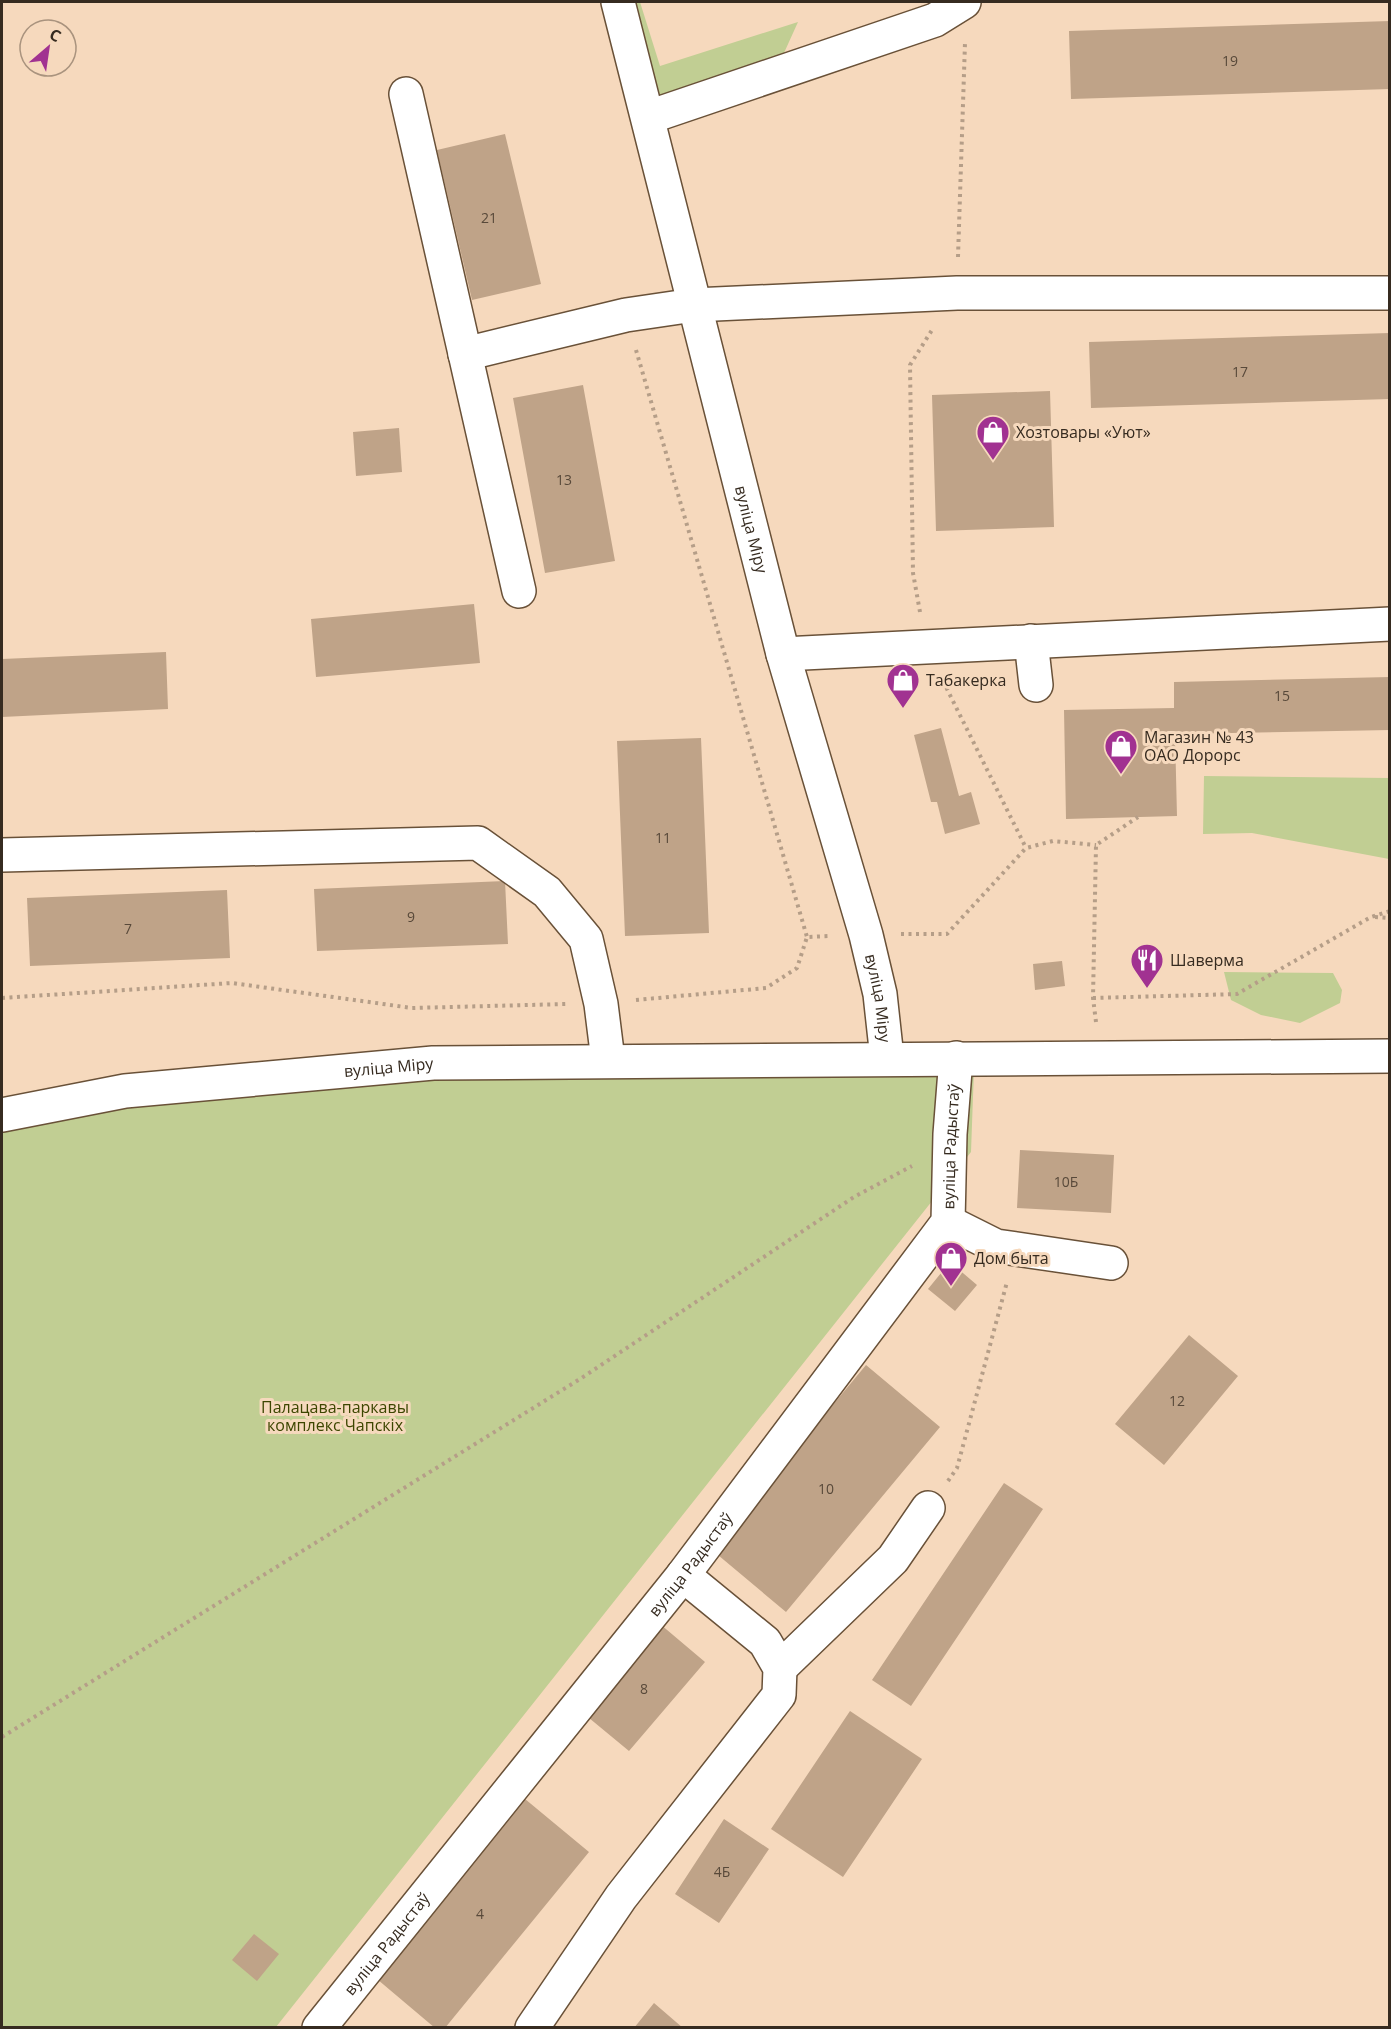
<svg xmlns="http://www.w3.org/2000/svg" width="1391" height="2029" font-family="'Open Sans',sans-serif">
<rect width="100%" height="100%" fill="#f6d9bd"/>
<!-- green -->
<path fill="#c1ce93" d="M624 2H640L660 66 798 22 779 64 658 101Z
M1204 776 1389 778V859L1252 833 1203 834Z
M1224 972 1333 973 1342 990 1340 1003 1300 1023 1261 1015 1231 1000Z
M974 1069 971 1152 276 2027 2 2028V1131L120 1101 442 1073Z"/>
<!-- building -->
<path fill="#bfa388" d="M1390 21V89L1071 99 1069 31Z
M505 134 541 284 472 300 437 150Z
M1390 333V399L1091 408 1089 342Z
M583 385 615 561 545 573 513 398Z
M1050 391 1054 527 936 531 932 395Z
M399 428 402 472 356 476 353 432Z
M474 604 480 663 316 677 311 619Z
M166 652 168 709 2 717V659Z
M1390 677V730L1175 734 1177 816 1066 819 1064 710 1174 708V682Z
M941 728 959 796 971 792 980 824 945 834 937 802H931L914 735Z
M701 738 709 933 625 936 617 741Z
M505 881 508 944 317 951 314 889Z
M227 890 230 958 30 966 27 898Z
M1062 961 1065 986 1035 990 1033 964Z
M1020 1150 1114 1155 1111 1213 1017 1208Z
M950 1262 977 1285 955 1311 928 1289Z
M1189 1335 1238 1376 1164 1465 1115 1424Z
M866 1365 940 1427 786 1612 712 1550Z
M1004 1483 1043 1509 911 1706 872 1680Z
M660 1624 705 1662 629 1751 583 1713Z
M850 1711 922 1759 843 1877 771 1829Z
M519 1794 589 1852 445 2028H435L371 1974Z
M724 1819 769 1849 719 1923 675 1894Z
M254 1934 279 1954 257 1981 232 1960Z
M654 2003 683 2028H634Z"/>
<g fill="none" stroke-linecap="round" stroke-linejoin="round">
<defs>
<g id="minor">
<path id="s1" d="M618 2 783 654 866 935 880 994 887 1058"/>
<path d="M406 94 519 591"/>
<path d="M649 117 935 20 964 2"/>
<path d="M465 354 626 315 694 305 957 293H1390"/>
<path d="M1031 641 1036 685"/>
<path d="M783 654 1390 624"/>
<path d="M2 855 478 843 547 892 586 939 601 1004 608 1060"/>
<path id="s2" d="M2 1115 125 1091 433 1063 1390 1056"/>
<path d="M948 1222 996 1246 1111 1263"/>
<path d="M780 1668 893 1559 928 1508"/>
<path id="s3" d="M319 2028 683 1575 948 1222 950 1134 956 1058"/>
<path d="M532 2028 621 1897 779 1695 780 1668 765 1642 683 1575"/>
</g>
</defs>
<!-- minor casing -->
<use href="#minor" stroke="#695138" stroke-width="36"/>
<!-- path -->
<path stroke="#b59e88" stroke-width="4" stroke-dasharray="3 4.5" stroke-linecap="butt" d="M958 257 965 43
M636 350 807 937
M920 612 913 573 910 365 932 330
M943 681 1026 848
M1375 917 1390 918
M901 934H947L1026 848 1053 841 1096 845
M2 998 232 983 412 1008 566 1004
M1093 998 1237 994 1371 917 1390 911
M636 1000 766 988 797 968 807 937 830 936
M1096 1022 1093 998 1096 845 1138 817
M948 1481 957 1468 1007 1282
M2 1737 580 1379 854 1197 912 1166"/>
<!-- minor -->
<use href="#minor" stroke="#fff" stroke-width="33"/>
</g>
<!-- icons -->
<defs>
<symbol id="shop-pin" viewBox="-11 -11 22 30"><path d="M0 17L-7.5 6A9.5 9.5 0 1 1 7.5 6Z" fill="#a13291" stroke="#f6d9bd"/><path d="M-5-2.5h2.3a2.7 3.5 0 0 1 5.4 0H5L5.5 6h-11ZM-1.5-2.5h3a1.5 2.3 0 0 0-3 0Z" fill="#fff"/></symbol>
<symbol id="restaurant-pin" viewBox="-11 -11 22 30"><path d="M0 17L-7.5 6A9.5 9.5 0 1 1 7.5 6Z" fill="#a13291" stroke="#f6d9bd"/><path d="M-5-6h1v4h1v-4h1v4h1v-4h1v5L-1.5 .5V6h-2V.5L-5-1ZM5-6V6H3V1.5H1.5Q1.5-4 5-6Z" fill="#fff"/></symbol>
</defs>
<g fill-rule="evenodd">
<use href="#shop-pin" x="974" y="413" width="38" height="52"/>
<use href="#shop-pin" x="884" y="661" width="38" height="52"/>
<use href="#shop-pin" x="1102" y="727" width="38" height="52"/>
<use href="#restaurant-pin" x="1128" y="941" width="38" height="52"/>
<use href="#shop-pin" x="932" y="1239" width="38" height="52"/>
</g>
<g text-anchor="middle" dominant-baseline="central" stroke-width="6" stroke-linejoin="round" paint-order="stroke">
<!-- number labels -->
<g font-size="14" fill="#58493a">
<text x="1230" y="60">19</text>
<text x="489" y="217">21</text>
<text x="1240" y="371">17</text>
<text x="564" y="479">13</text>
<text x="1282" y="695">15</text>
<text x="663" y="837">11</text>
<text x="411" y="916">9</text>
<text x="128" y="928">7</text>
<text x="1066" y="1181">10Б</text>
<text x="1177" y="1400">12</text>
<text x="826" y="1488">10</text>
<text x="644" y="1688">8</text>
<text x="722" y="1871">4Б</text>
<text x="480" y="1913">4</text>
</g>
<!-- poi labels -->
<g font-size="16" fill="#362b20" stroke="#f6d9bd" text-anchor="start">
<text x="1016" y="432">Хозтовары «Уют»</text>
<text x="926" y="680">Табакерка</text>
<text x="1144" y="737">Магазин № 43<tspan x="1144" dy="18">ОАО Дорорс</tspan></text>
<text x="1170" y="960">Шаверма</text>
<text x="974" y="1258">Дом быта</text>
</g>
<!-- street labels -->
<g font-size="16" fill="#362b20" stroke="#f6d9bd">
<text stroke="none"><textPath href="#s1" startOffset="544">вуліца Міру</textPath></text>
<text stroke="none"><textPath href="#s1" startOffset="1030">вуліца Міру</textPath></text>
<text stroke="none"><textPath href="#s2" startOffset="390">вуліца Міру</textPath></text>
<text stroke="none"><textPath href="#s3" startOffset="1098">вуліца Радыстаў</textPath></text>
<text stroke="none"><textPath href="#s3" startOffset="594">вуліца Радыстаў</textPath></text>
<text stroke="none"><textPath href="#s3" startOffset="108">вуліца Радыстаў</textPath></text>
</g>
<!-- park labels -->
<g font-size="16" fill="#3c4600" stroke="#f6d9bd">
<text x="335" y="1407">Палацава-паркавы<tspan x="335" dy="18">комплекс Чапскіх</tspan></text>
</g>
</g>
<!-- border -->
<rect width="1391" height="2029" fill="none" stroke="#362b20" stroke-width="6"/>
<!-- north arrow -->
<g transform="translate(48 48) rotate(29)"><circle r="28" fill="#f6d9bd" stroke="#a9937e" stroke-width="1.5"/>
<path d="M0-4.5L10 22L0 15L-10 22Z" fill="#a13291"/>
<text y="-9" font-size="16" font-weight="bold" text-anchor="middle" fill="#362b20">С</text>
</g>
</svg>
